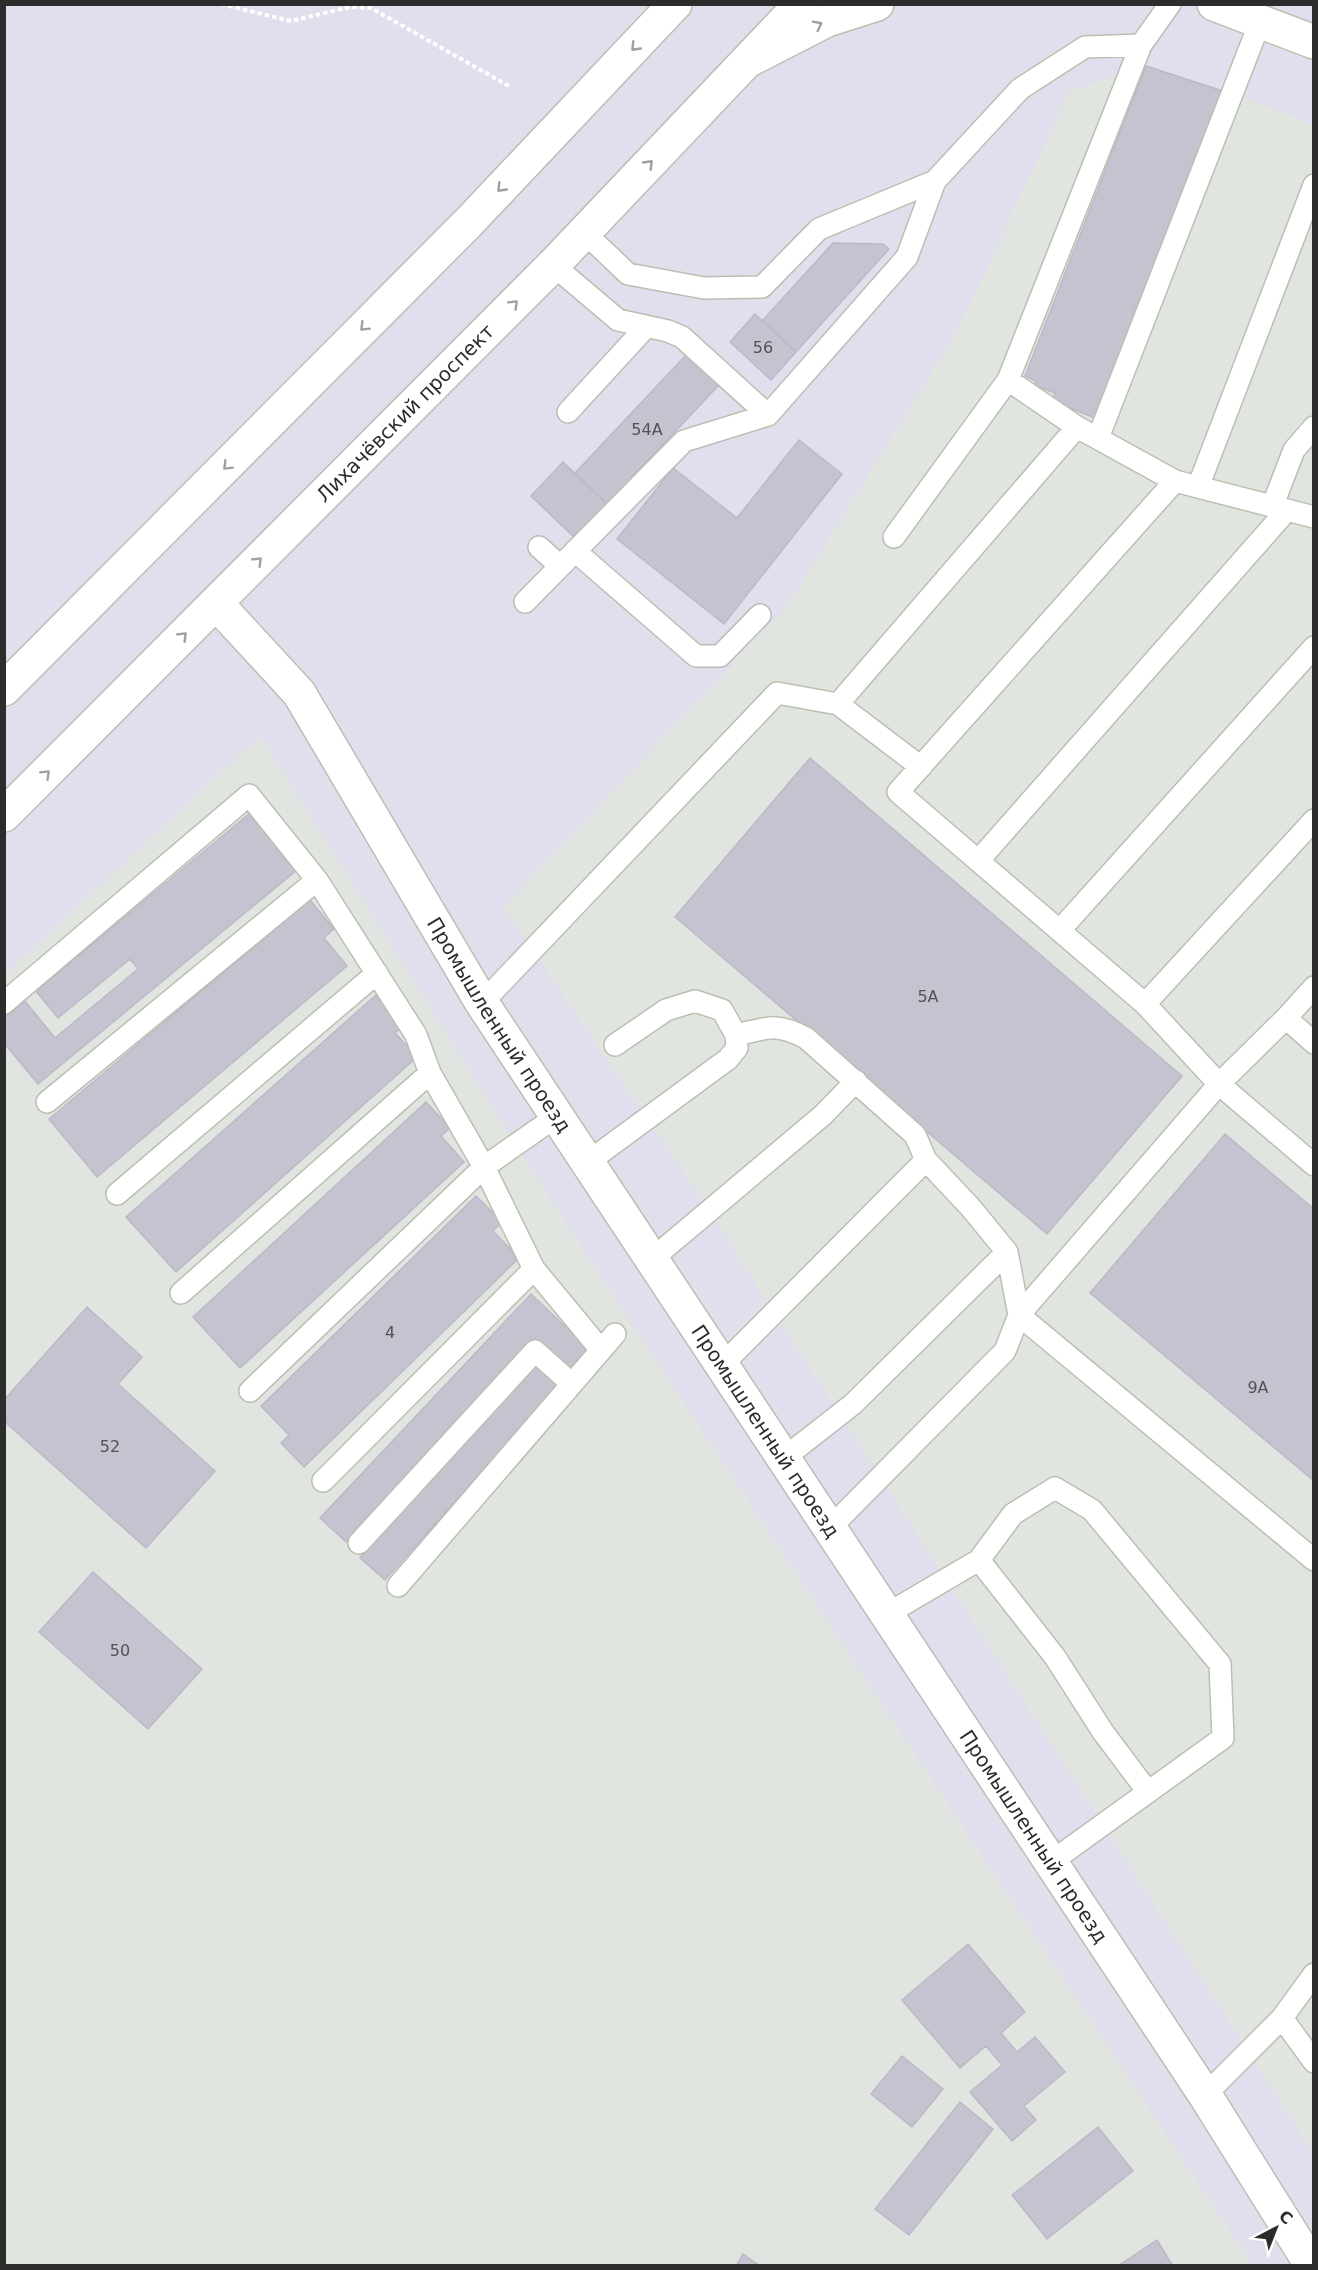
<svg xmlns="http://www.w3.org/2000/svg" width="1318" height="2270" font-family="'DejaVu Sans',sans-serif">
<rect width="100%" height="100%" fill="#e1dfed"/>
<!-- industrial -->
<path fill="#e0e6df" d="M1141 66 1223 91 1313 124V2152L841 1415 778 1320 718 1223 504 907 787 607 959 329 1069 92Z
M260 736 515 1144 638 1334 1252 2265 5 2266V975Z"/>
<!-- building -->
<path fill="#c5c3d0" stroke="#bbb8c9" stroke-width="1.5" d="M1146 66 1223 91 1095 418 1052 401 1055 393 1034 385 1036 381 1025 376Z
M833 243 883 244 889 249 796 352 762 321Z
M755 314 796 352 771 380 730 342Z
M686 355 719 385 607 504 575 473Z
M799 440 842 474 724 624 617 539 673 468 737 518Z
M563 462 607 504 575 538 531 496Z
M810 758 1182 1076 1047 1234 675 917Z
M250 813 297 870 38 1084 4 1043V1018L25 1001 55 1038 138 969 130 959 58 1018 36 991Z
M310 900 334 929 324 938 347 966 97 1177 49 1119Z
M376 995 403 1026 395 1033 417 1057 176 1272 126 1217Z
M426 1102 450 1128 441 1136 464 1162 240 1368 193 1317Z
M1225 1134 1314 1209V1481L1090 1293Z
M476 1196 502 1222 493 1231 519 1258 304 1467 281 1443 289 1435 261 1406Z
M531 1294 591 1351 570 1374 535 1341 346 1542 320 1518Z
M87 1307 142 1357 118 1384 215 1471 146 1548 4 1421V1400Z
M535 1361 561 1383 385 1580 360 1558Z
M93 1572 202 1669 148 1729 39 1632Z
M968 1944 1025 2012 1001 2033 1017 2052 1035 2037 1065 2072 1024 2106 1036 2120 1012 2141 970 2092 1002 2065 986 2046 960 2068 902 2000Z
M902 2056 943 2089 912 2127 871 2094Z
M960 2102 993 2129 909 2235 875 2209Z
M1098 2127 1133 2171 1047 2239 1012 2195Z
M1157 2240 1173 2266H1118Z
M743 2254 760 2266H736Z"/>
<g fill="none" stroke-linecap="round" stroke-linejoin="round">
<defs>
<path id="service" d="M584 232 628 274 704 288 762 287 819 229 935 181
M553 265 618 320 668 331 682 337 768 415
M1008 380 1077 427 1175 481 1314 517
M568 412 646 327
M1098 438 1260 22
M1175 481 898 792 1145 1004 1219 1084 1314 1165
M1198 487 1314 185
M1272 507 1294 450 1314 427
M894 537 1008 380 1141 45
M539 547 560 566
M575 551 696 656H720L760 615
M525 602 684 441 768 415 907 257 935 181 1020 89 1085 47 1141 45 1170 4
M838 704 1077 427
M978 861 1287 510
M1060 930 1314 647
M4 1003 249 795 317 880 416 1035 430 1073 484 1167 534 1269 601 1350
M482 1003 777 693 838 704 921 767
M1145 1004 1314 820
M1286 1018 1314 1043
M736 1035C768 1028 776 1022 806 1038L915 1135 926 1160
M47 1102 317 880
M588 1162 728 1059 737 1048 736 1035 722 1010 695 1001 666 1010 615 1045
M117 1194 377 973
M652 1259 823 1115 856 1081
M181 1293 430 1073
M722 1365 926 1160 971 1208 1007 1252 1019 1315 1314 1560
M250 1391 484 1167 557 1116
M784 1458 853 1404 1007 1252
M323 1481 534 1269
M830 1528 1005 1351 1019 1315 1219 1084 1286 1018 1314 987
M359 1543 535 1351 572 1384
M979 1560 1055 1657 1103 1732 1148 1792
M398 1586 615 1334
M887 1614 979 1560 1013 1514 1055 1488 1092 1510 1220 1664 1223 1738 1051 1862
M1282 2018 1314 2062
M1205 2095 1282 2018 1314 1974"/>
<g id="minor">
<path id="s1" d="M216 603 299 693 482 1003 1205 2095 1312 2266"/>
</g>
<path id="tertiary" d="M1214 4 1314 42
M751 59 827 20 877 4"/>
<g id="secondary">
<path d="M4 689 468 223 675 4"/>
<path id="s2" d="M4 815 553 265 801 4"/>
</g>
</defs>
<!-- service casing -->
<use href="#service" stroke="#bbbfb2" stroke-width="24"/>
<!-- minor casing -->
<use href="#minor" stroke="#bbbfb2" stroke-width="36"/>
<!-- tertiary casing -->
<use href="#tertiary" stroke="#bbbfb2" stroke-width="36"/>
<!-- secondary casing -->
<use href="#secondary" stroke="#bbbfb2" stroke-width="36"/>
<!-- path -->
<path stroke="#fff" stroke-width="4" stroke-dasharray="4.5 3" stroke-linecap="butt" d="M221 4 291 21 350 7 371 8 509 86"/>
<!-- service -->
<use href="#service" stroke="#fff" stroke-width="21"/>
<!-- minor -->
<use href="#minor" stroke="#fff" stroke-width="33"/>
<!-- tertiary -->
<use href="#tertiary" stroke="#fff" stroke-width="33"/>
<!-- secondary -->
<use href="#secondary" stroke="#fff" stroke-width="33"/>
</g>
<!-- one-way arrows -->
<defs><path id="oneway-chevron" d="M-2-3.5L2.5 0L-2 3.5" fill="none" stroke-width="1.6" stroke-linecap="round" stroke-linejoin="round" transform="scale(1.5)"/></defs>
<g stroke="#a0a0a0">
<use href="#oneway-chevron" transform="translate(818 25) rotate(-27)"/>
<use href="#oneway-chevron" transform="translate(635 47) rotate(134)"/>
<use href="#oneway-chevron" transform="translate(649 164) rotate(-46)"/>
<use href="#oneway-chevron" transform="translate(501 188) rotate(134)"/>
<use href="#oneway-chevron" transform="translate(514 304) rotate(-45)"/>
<use href="#oneway-chevron" transform="translate(364 327) rotate(135)"/>
<use href="#oneway-chevron" transform="translate(227 466) rotate(135)"/>
<use href="#oneway-chevron" transform="translate(258 561) rotate(-45)"/>
<use href="#oneway-chevron" transform="translate(183 636) rotate(-45)"/>
<use href="#oneway-chevron" transform="translate(46 774) rotate(-45)"/>
</g>
<g text-anchor="middle" dominant-baseline="central" stroke-width="4.5" stroke-linejoin="round" paint-order="stroke">
<!-- number labels -->
<g font-size="16" fill="#525255">
<text x="763" y="347">56</text>
<text x="647" y="429">54А</text>
<text x="928" y="996">5А</text>
<text x="390" y="1332">4</text>
<text x="1258" y="1387">9А</text>
<text x="110" y="1446">52</text>
<text x="120" y="1650">50</text>
</g>
<!-- street labels -->
<g font-size="20" fill="#2c2c2c" stroke="#fff">
<text stroke="none"><textPath href="#s2" startOffset="568">Лихачёвский проспект</textPath></text>
<text stroke="none"><textPath href="#s1" startOffset="510">Промышленный проезд</textPath></text>
<text stroke="none"><textPath href="#s1" startOffset="996">Промышленный проезд</textPath></text>
<text stroke="none"><textPath href="#s1" startOffset="1482">Промышленный проезд</textPath></text>
</g>
</g>
<!-- border -->
<rect width="1318" height="2270" fill="none" stroke="#2c2c2c" stroke-width="12"/>
<!-- north arrow -->
<g transform="translate(1276 2228) rotate(42)" stroke="#ffffff" stroke-width="4.5" paint-order="stroke">
<path d="M0-4.5L10 22L0 15L-10 22Z" fill="#2c2c2c"/>
<text y="-9" font-size="16" font-weight="bold" text-anchor="middle" fill="#2c2c2c">С</text>
</g>
</svg>
